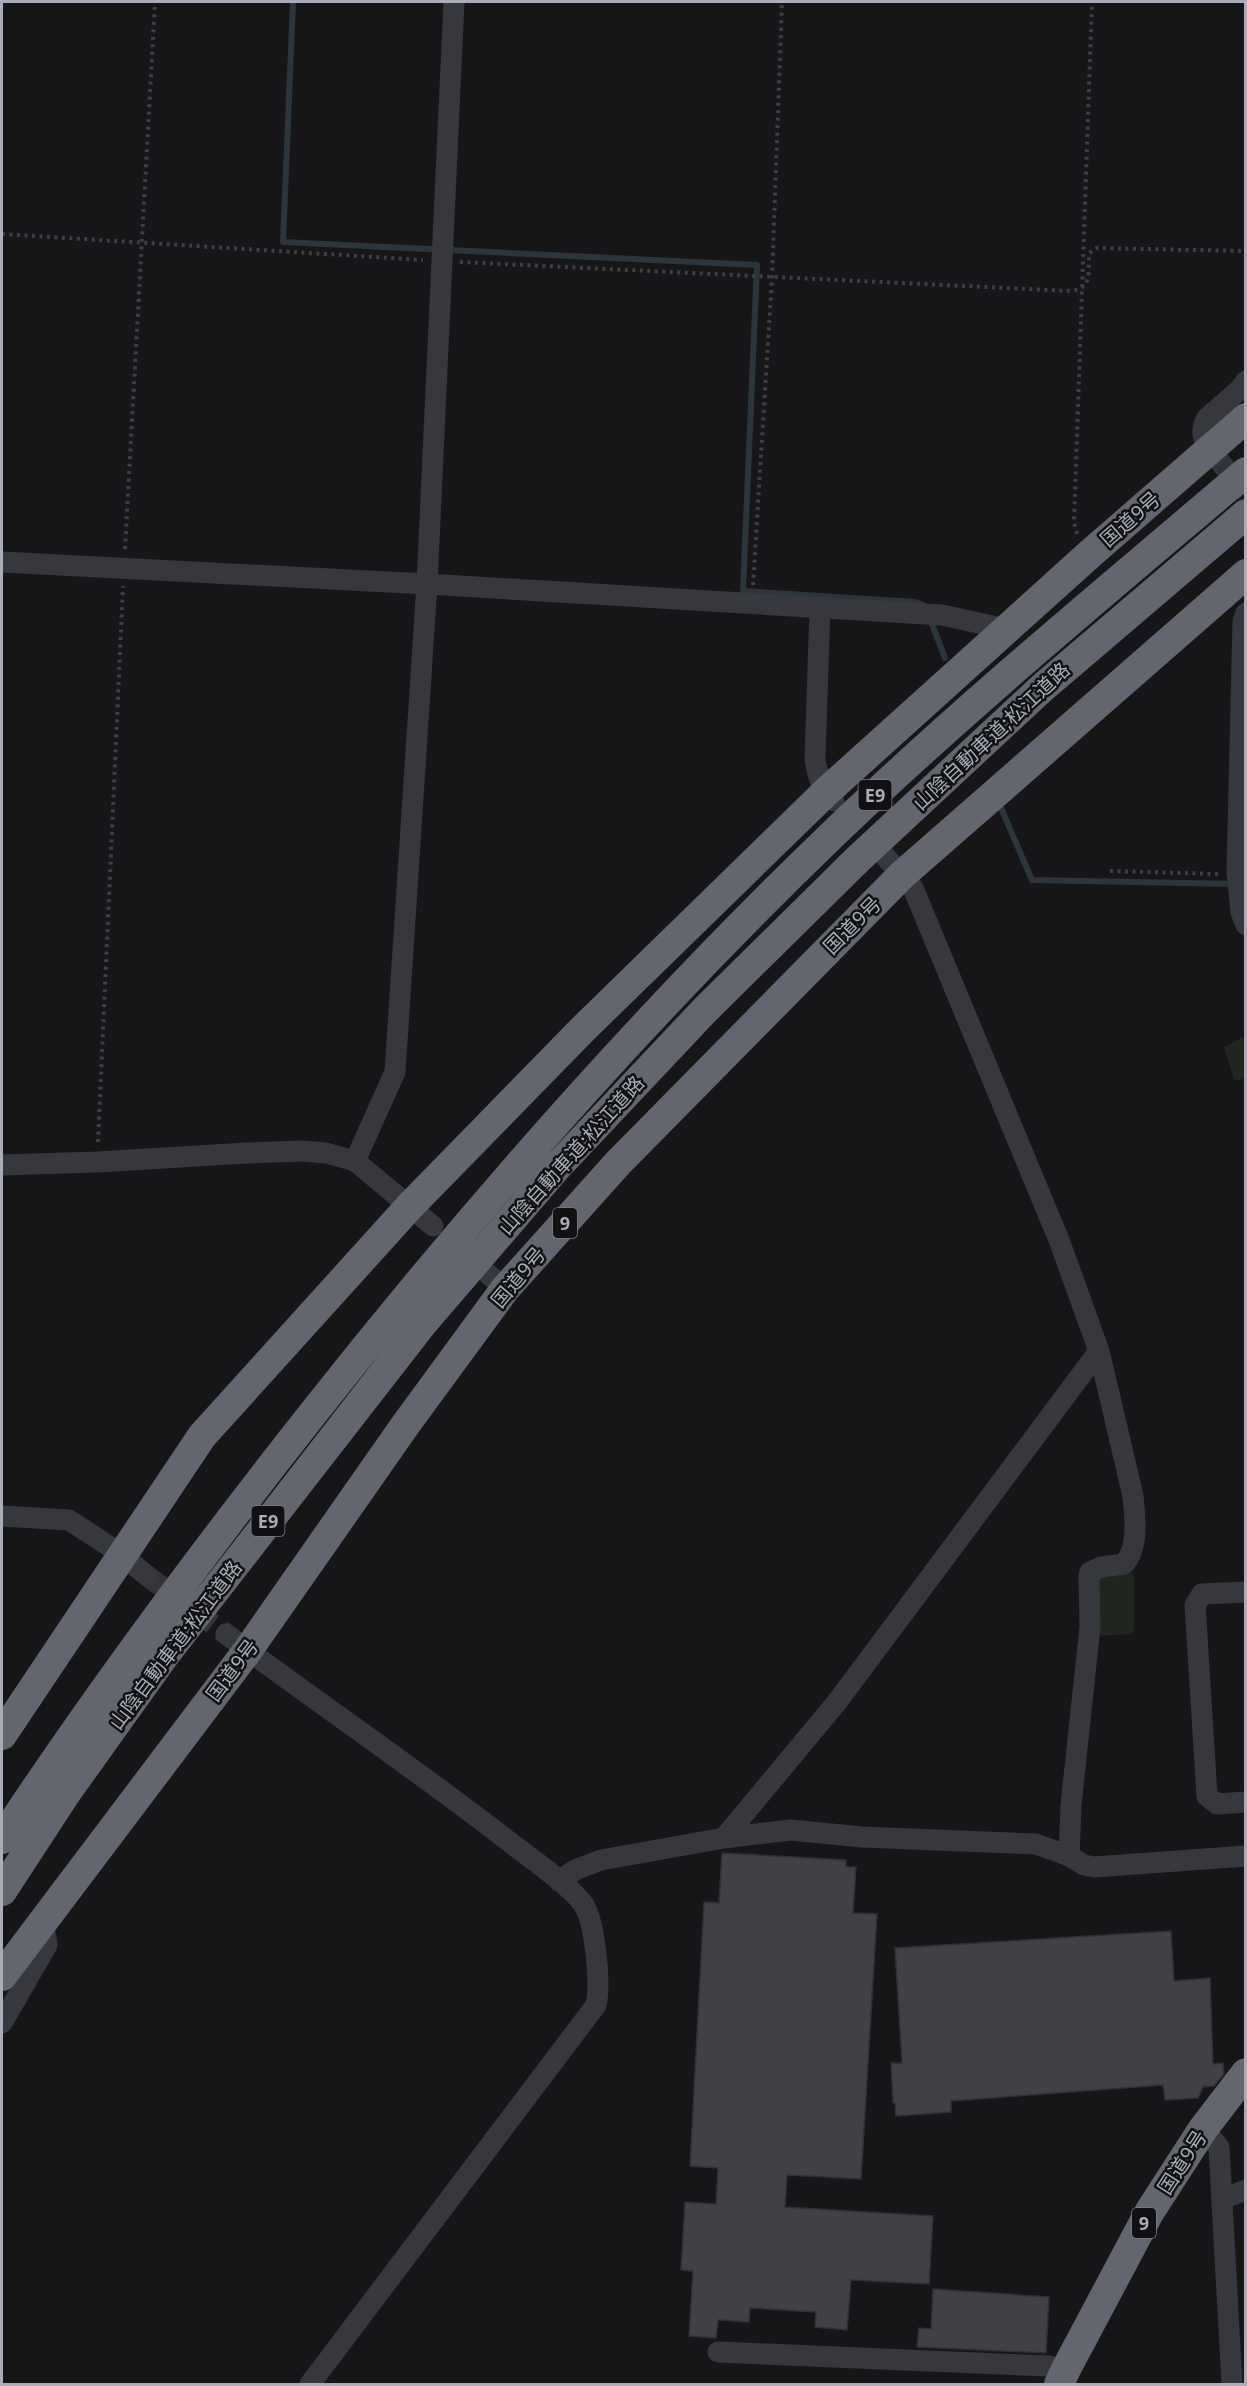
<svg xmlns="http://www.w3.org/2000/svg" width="1247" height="2386" font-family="'Noto Sans','Noto Sans JP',sans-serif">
<rect width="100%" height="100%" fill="#161618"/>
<!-- green -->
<path fill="#1e261f" d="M1245 1036V1078L1237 1081 1234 1079 1224 1047Z
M1100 1573H1133L1134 1576V1630L1130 1634 1097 1636Z"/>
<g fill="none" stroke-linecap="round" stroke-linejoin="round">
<!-- stream -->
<path stroke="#2c353c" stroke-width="6" d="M293 2 283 242 757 265 743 591 915 602 923 605
M930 619 945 658
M1001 808 1032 880 1235 884"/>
</g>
<!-- building -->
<path fill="#404145" stroke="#303034" stroke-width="1.5" d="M722 1853 846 1860V1867H856L853 1913 877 1914 861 2179 787 2175 785 2207 933 2216 929 2284 851 2280 847 2330 815 2327 816 2312 750 2308 749 2322 718 2320 716 2338 689 2336 693 2271 681 2270 685 2202 716 2204 718 2168 690 2166 704 1902 719 1903Z
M1171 1931 1174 1981 1210 1978 1213 2064 1223 2063 1224 2074 1214 2086 1203 2087 1198 2098 1165 2100 1163 2085 951 2101V2112L896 2116 895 2103H893L891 2063H902L895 1948Z
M933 2289 1049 2297 1046 2353 917 2347 919 2328 931 2329Z"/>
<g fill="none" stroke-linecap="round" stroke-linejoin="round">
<!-- minor-tunnel -->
<path stroke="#333438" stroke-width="21" stroke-dasharray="21 10" stroke-linecap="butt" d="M1215 456 1246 493
M146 1575 226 1634"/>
<!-- path -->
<path stroke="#3d3f44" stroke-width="4" stroke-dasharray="3 4.5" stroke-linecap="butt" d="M2 234 423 260
M460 262 1070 291C1093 289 1088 272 1089 253L1097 248 1246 251
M1077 534 1074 522 1092 2
M125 549 155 2
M753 585 772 278 782 2
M1110 871 1220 874
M98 1142 123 586"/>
<!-- minor -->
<path stroke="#37383d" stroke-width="21" d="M1215 456C1205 444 1198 433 1207 418L1238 391 1246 381
M2 562 427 584 942 615 1006 629
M820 608 815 758C817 776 822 788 834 801
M1246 613 1243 621 1237 872 1241 912 1246 925
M884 855 913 888 1059 1240 1099 1351 1133 1496C1135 1517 1139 1548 1124 1564L1101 1567 1090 1572 1089 1576 1090 1627 1071 1805 1069 1856
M355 1161 395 1072 427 584 454 2
M2 1165 97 1162 247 1153 301 1151 326 1153 355 1161 433 1226
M487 1273 505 1289
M2 1516 69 1520 121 1554 146 1575
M1246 1592 1202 1594 1195 1605 1207 1796 1217 1804 1246 1802
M226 1634C322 1706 422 1773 516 1847 532 1859 577 1891 585 1907 595 1925 601 1985 596 2005L310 2384
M724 1838 837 1702 1099 1351
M559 1881 575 1870 601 1860 724 1838 790 1830 862 1837 1036 1844 1069 1856 1084 1865 1094 1867 1246 1856
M2 2023 47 1945 43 1920
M1203 2129 1219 2147 1232 2384
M1222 2199 1246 2190
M718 2352 1048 2366 1066 2369"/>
<!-- highway -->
<path stroke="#63666e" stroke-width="30" d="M2 1735 202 1436 410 1206 583 1029 826 792 1091 553 1246 418
M2 1839C98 1694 202 1554 310 1417 471 1213 644 1016 832 835 964 708 1106 591 1246 472
M2 1891 66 1793 164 1656 422 1324 556 1168 704 1011 857 860 1042 688 1246 514
M2 1976 248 1650 406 1424 505 1289 618 1163 902 875 1246 574
M1059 2384 1066 2369 1150 2211 1203 2129 1246 2073"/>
</g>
<g text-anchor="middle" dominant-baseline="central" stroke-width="5" stroke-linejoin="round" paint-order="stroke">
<!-- shield labels -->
<g fill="#111113" stroke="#7b7e86" stroke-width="1.5">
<rect x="858.5" y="780" width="33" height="30" rx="4.5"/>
<rect x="553" y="1208" width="24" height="30" rx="4.5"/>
<rect x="251.5" y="1506" width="33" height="30" rx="4.5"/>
<rect x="1132" y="2208" width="24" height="30" rx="4.5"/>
</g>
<g font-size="18" font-weight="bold" fill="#a8adb8">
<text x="875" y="795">E9</text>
<text x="565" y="1223">9</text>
<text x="268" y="1521">E9</text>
<text x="1144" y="2223">9</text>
</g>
<!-- street labels -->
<g font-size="20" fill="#a8adb8" stroke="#111113">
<text transform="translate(1130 519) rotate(-41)">国道9号</text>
<text transform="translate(991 736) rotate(-43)">山陰自動車道;松江道路</text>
<text transform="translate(852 925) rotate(-45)">国道9号</text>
<text transform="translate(571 1155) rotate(-48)">山陰自動車道;松江道路</text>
<text transform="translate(518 1277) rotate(-50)">国道9号</text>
<text transform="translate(175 1645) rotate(-53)">山陰自動車道;松江道路</text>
<text transform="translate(232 1670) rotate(-53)">国道9号</text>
<text transform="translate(1182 2162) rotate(-57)">国道9号</text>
</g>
</g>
<!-- border -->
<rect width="1247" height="2386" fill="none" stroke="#a8adb8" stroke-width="6"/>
</svg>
